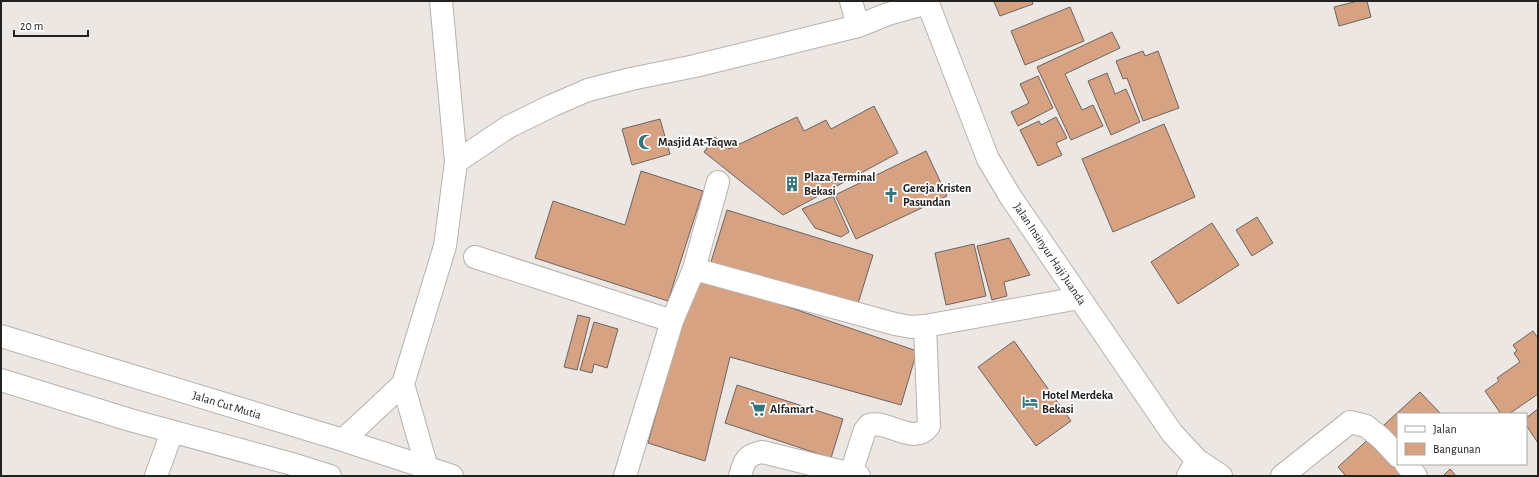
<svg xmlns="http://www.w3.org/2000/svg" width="1539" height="477" font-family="'Alegreya Sans',sans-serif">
<rect width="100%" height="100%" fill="#ece7e3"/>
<!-- building -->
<path fill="#d7a282" stroke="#6a6562" d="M997 1H1032L1033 4 1000 16 994 2Z
M1358 1H1367L1371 17 1339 26 1334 7Z
M1070 7 1084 41 1025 65 1011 31Z
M1112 32 1120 48 1065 74 1082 110 1093 105 1103 126 1071 140 1037 67Z
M1143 51 1145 56 1158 51 1179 108 1143 121 1127 78 1123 79 1116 61Z
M1107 73 1115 94 1126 89 1140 122 1111 135 1088 81Z
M1038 76 1053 108 1018 126 1011 112 1029 103 1020 84Z
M874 106 898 153 783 215 704 152 715 137 729 149 797 117 804 131 826 120 831 129Z
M1056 117 1067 138 1056 143 1062 155 1038 166 1020 130 1039 121 1041 125Z
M660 119 670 154 632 165 622 129Z
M1164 124 1195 197 1113 232 1082 159Z
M926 151 947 196 856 239 835 195Z
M641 171 703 191 668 301 535 258 553 201 625 225Z
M833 196 849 232 841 237 815 228 802 209Z
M727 210 873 255 856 310 710 265Z
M1257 217 1273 243 1252 256 1236 230Z
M1212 223 1239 265 1178 304 1151 262Z
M1009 238 1030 275 1004 282 1007 296 992 300 977 246Z
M974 244 986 296 946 305 935 253Z
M695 275 917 351 901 405 730 357 705 461 648 443Z
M578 315 590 318 577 370 564 367Z
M594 322 618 329 607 368 594 364 592 373 580 370Z
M1533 331 1538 338V394L1509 414H1501L1485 391 1499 381 1497 378 1520 362 1514 353 1517 351 1513 345Z
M1014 341 1071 421 1036 446 978 367Z
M737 385 843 419 831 458 725 423Z
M1420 392 1441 414H1398V464L1403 476H1346L1338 467Z
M1538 409V443L1526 425V418Z
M1450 469 1456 476H1443Z"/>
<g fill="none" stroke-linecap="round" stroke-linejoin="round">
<defs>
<path id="minor" d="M441 1 456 162
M851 1 858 26
M475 257 672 321
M694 269 895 324 911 327 925 326 1079 298
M403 384 427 468 424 476
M343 440 403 384 445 246 456 162 508 127 551 106 588 90 631 79 695 66 858 26 888 14 928 3
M1406 464 1416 476
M851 473 865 430 869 425C888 419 913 447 929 426L925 326
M156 476 172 432
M625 476 672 321 694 269 718 182
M740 476C744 461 746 455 762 452L859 476
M1188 476 1197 460
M1282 476 1350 422 1366 426 1381 438 1398 456"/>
<path id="major" d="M927 1 988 159 1010 196 1172 433 1197 460 1221 476"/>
<path id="highway" d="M1 336 343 440 452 476
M1 380 130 420 292 464 330 476"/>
</defs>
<!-- minor casing -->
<use href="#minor" stroke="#b7b2ad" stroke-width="24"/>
<!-- major casing -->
<use href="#major" stroke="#b7b2ad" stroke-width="24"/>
<!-- highway casing -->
<use href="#highway" stroke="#b7b2ad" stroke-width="24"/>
<!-- minor -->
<use href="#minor" stroke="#fff" stroke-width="22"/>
<!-- major -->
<use href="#major" stroke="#fff" stroke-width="22"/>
<!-- highway -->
<use href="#highway" stroke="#fff" stroke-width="22"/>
</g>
<!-- icons -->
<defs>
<symbol id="mosque-bare" viewBox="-9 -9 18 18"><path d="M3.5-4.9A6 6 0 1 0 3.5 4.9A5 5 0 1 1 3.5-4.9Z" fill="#307782" stroke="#fff" stroke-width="2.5" paint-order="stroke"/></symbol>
<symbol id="building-bare" viewBox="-9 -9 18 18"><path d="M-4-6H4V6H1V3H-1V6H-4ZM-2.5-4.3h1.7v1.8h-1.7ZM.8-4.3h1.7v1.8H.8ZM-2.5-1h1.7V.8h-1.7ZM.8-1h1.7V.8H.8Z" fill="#307782" stroke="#fff" stroke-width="2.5" paint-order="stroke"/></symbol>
<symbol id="church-bare" viewBox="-9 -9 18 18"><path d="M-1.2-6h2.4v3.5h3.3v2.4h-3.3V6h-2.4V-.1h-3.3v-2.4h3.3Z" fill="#307782" stroke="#fff" stroke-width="2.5" paint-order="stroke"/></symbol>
<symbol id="hotel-bare" viewBox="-9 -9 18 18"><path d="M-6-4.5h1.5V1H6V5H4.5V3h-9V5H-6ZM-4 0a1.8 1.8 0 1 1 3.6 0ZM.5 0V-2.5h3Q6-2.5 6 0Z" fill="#307782" stroke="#fff" stroke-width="2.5" paint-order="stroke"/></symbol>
<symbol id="supermarket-bare" viewBox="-9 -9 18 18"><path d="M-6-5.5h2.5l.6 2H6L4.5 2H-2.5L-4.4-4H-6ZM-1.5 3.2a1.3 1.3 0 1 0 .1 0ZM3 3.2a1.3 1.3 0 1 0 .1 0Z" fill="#307782" stroke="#fff" stroke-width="2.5" paint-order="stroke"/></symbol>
</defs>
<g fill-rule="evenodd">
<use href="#mosque-bare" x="635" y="131" width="22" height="22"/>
<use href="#building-bare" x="781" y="173" width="22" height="22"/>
<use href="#church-bare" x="880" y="184" width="22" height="22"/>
<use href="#hotel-bare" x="1019" y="391" width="22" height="22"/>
<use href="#supermarket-bare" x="747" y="398" width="22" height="22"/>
</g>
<g text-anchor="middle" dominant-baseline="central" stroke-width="3.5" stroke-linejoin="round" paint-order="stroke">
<!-- poi labels -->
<g font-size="12" font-weight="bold" fill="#242220" stroke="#fff" text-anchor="start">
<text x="658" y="142">Masjid At-Taqwa</text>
<text x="804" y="177">Plaza Terminal<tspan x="804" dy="14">Bekasi</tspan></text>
<text x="903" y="188">Gereja Kristen<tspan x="903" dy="14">Pasundan</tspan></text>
<text x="1042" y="395">Hotel Merdeka<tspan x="1042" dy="14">Bekasi</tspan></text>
<text x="770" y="409">Alfamart</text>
</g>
<!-- street labels -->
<g font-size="12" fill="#242220" stroke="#fff">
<text transform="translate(1050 254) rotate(56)">Jalan Insinyur Haji Juanda</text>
<text transform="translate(227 405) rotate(17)">Jalan Cut Mutia</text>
</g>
</g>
<!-- border -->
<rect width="1539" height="477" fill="none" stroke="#242220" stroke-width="4"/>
<!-- legend -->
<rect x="1397" y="413" width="130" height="52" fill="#ffffff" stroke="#a7a7a6"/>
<rect x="1405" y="426" width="20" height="6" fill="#ffffff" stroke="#a7a7a6"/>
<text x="1433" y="433" font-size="12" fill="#242220">Jalan</text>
<rect x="1405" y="443" width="20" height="12" fill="#d7a282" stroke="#a7a7a6"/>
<text x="1433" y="453" font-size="12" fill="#242220">Bangunan</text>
<!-- scale -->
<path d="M14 30v6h74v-6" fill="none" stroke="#242220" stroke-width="2"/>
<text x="20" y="30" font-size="12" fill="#242220" stroke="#ffffff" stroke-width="3" paint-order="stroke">20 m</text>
</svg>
